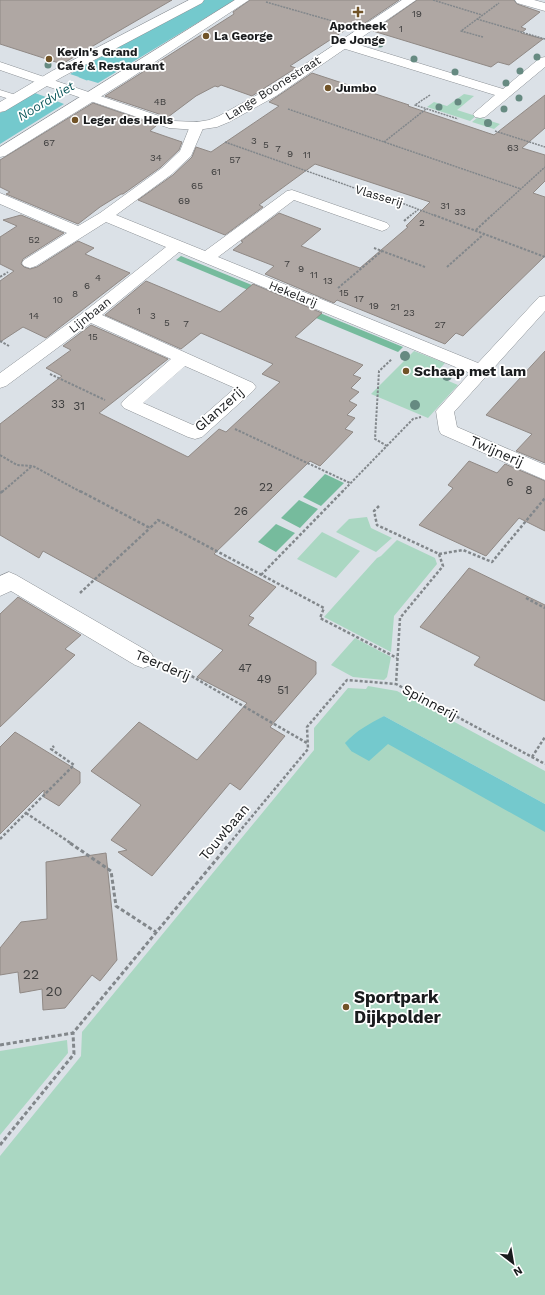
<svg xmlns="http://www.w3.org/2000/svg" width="545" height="1295" font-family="'Work Sans',sans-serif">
<rect width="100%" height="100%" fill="#dbe1e7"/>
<!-- green -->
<path fill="#aad7c2" d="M464 94 474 96 457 110 476 116 470 121 427 107 434 102 447 106Z
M478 117 500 124 494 129 472 122Z
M414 351 445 363 434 375 458 385 428 418 371 394Z
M367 517 371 528 392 538 376 552 336 532 349 519Z
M322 532 360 551 336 578 297 559Z
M397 540 435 558 437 564 394 616 391 652 324 617 377 558 381 556Z
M355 638 391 657 387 677 384 680 353 677 331 665Z
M368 686 397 691 545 771V804L384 716 346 743 351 751 382 733 545 822V1295H0V1156L81 1056 82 1032 314 750V728L348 688 366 689Z
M67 1040 68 1053 0 1135V1051Z"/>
<!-- forest -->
<path fill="#76bb9d" d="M181 256 403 347 398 352 176 260Z
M325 474 344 483 321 506 303 497Z
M299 500 318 509 300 528 281 518Z
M276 524 295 533 276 552 258 542Z"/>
<!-- water -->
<path fill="#74c9cd" d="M204 0H235L98 83 88 80 54 100 64 104 0 144V113L35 93 46 97 79 77 70 74Z
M384 716 545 804V832L388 744 369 761 351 751 345 743C357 730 369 724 384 716Z"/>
<!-- pier -->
<path fill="#dbe1e7" d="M78 77 88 81 56 100 45 96Z"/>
<!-- building -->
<path fill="#afa7a3" stroke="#908985" d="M0 0H172L62 64 0 44Z
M250 0H399L359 27 353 25 290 66 296 68 252 96 221 85 218 87 215 86 196 96 168 117 105 96 234 14 233 12Z
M417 0H514L517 4 540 12 521 27 526 29 521 33 543 39 509 65 498 62 491 67 373 31Z
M312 73 409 105 408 106 494 135 545 95V128L522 148 545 155V181L533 193 545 197V256L463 336 456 333 445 344 337 300 334 303 265 274 274 266 233 250 243 242 241 241 279 213 321 229 301 246 360 268 408 227 406 226 430 202 315 164 259 205 263 207 225 235 138 200 173 175 192 157 196 147 211 152 279 106 269 102Z
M93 103 157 125 150 131 182 142 179 150 161 167 123 194H121L100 207 78 224 6 194 10 192 0 187V160Z
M21 215 64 233 23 259 21 264 24 267 30 269 37 267 78 241 94 248 85 254 130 273 46 338 23 327 0 342V281L14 271 0 264V237L17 226 3 220Z
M146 281 220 312 253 284 322 313 295 337 363 365 353 375 361 378 351 388 359 392 349 401 357 405 347 415 355 418 345 429 353 432 320 466 310 461 214 554 276 587 249 616 254 618 248 625 316 662V674L270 727 285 736 240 790 230 783 152 876 118 852 127 850 111 840 141 805 91 771 139 722 197 760 247 703 197 677 223 650 43 551 39 558 0 535V424L62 376 46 368 71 350 63 346 91 325 168 359 99 413 188 457 219 429 226 432 280 382 262 374 273 364 201 333 181 349 105 315Z
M545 351V463L516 451 532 434 486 415Z
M469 461 497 473 505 464 545 481V531L519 518 486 556 419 525 453 488 448 485Z
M469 568 545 605V701L474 665 480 657 420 627Z
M18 597 81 635 65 649 75 655 0 727V614Z
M15 732 80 772V783L59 806 44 797V790L0 834V747Z
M106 853 117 960 100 981 92 975 65 1008 43 1010 42 989 20 993 18 972 0 975V948L21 922 47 919 46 862Z"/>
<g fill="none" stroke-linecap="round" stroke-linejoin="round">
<defs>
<path id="lane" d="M0 90 19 96 20 98 16 101 0 96Z"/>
<path id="street" d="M189 0H204L202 3 62 77 5 111 0 112V102L52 71Z
M235 0H249L126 81 5 156 0 157V147Z
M515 0H534L545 3V11L517 3Z
M343 40 503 89 540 58 545 57V67L485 117 480 118 475 117 473 114 495 95 339 47 337 44 339 41Z
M197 122 202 123 204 126 191 156 172 174 116 215 205 251 287 191 292 190 387 223 390 226 387 229 382 231 294 200 218 257 478 363 539 297 545 296V311L454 412 457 427 545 465V480L441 434 439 430 436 411 470 373 179 252 102 315 253 383 256 387 253 391 202 437 195 439 188 437 124 408 121 404 124 400 171 359 91 323 6 386 0 388V373L84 312 166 247 106 222 36 266 30 268 24 266 22 263 24 260 67 233 0 204V193L78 226 100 213 162 168 180 151 190 126 192 123ZM185 366 235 388 193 425 143 403Z
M9 572 16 575 151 653 154 659 151 665 143 668 135 665 11 591 0 596V576Z"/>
<path id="secondary" d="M402 0H416L276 96 229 122 217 127 197 130 169 128 0 70V62L174 121 197 122 209 120 219 116 266 90Z"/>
</defs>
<!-- lane casing -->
<use href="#lane" stroke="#8c9196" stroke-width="1"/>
<!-- street casing -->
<use href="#street" stroke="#8c9196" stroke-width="1"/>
<!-- secondary casing -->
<use href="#secondary" stroke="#8c9196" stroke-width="1"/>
<!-- path-far3 -->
<path stroke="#82878b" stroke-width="1.5" stroke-dasharray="2 1" stroke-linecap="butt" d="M433 0 482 15
M266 2 336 22
M477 19 545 39
M483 37 461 31 499 3
M430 95 415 105 458 119
M288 109 521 189
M495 131 545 147
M225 142 363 191H370L436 216
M384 142 426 109
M410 216 419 209
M491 216 545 167"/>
<!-- path-far2 -->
<path stroke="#82878b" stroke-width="2" stroke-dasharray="2.5 1.5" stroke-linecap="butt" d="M434 215 545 257
M404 221 411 215
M476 230 492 215
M374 248 425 267
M447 267 485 233
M0 277 8 272
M338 288 382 251
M0 341 9 346
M50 374 105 400
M235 429 350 483
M387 446 375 439 379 371 392 359
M0 455 17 465 33 466 81 492
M2 492 32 466
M342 492 413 419 421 417"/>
<!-- path-far1 -->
<path stroke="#82878b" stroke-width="2.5" stroke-dasharray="3 2" stroke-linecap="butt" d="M80 491 150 528 158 520 324 608 320 618 397 658
M0 493 3 491
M379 506 374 511 377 525 439 554 443 566 400 618 396 684 545 764
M439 554 463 550 492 562 545 498
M261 575 343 491
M80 593 150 528
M526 598 545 608
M169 666 181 670 307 743
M532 757 545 737
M26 813 72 844
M0 839 74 765 51 749 54 746
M229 844 308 749 307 727 347 680 396 684"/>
<!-- path -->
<path stroke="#82878b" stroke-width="3" stroke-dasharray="4 2.5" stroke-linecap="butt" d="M70 843 111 871 116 906 156 932
M0 1045 73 1033 230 843
M0 1145 74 1054 73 1033"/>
<!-- lane -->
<use href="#lane" fill="#fff" fill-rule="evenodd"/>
<!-- street -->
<use href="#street" fill="#fff" fill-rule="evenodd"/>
<!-- secondary -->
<use href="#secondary" fill="#fff" fill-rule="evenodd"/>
</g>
<!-- trees -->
<g fill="#668a81">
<circle cx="380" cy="44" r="3.5"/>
<circle cx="537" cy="57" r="3.5"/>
<circle cx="414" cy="59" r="3.5"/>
<circle cx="48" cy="65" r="3.5"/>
<circle cx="520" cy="71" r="3.5"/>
<circle cx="455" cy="72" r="3.5"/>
<circle cx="506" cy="83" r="3.5"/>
<circle cx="519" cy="98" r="3.5"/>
<circle cx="458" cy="102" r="3.5"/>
<circle cx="439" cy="107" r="3.5"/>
<circle cx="504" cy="109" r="3.5"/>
<circle cx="488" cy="123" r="4"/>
<circle cx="405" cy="356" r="5"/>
<circle cx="447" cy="376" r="5"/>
<circle cx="415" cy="405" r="5"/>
</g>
<!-- markers -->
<g fill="#715327" stroke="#fff" stroke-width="1.5">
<path d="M356 6h4v4h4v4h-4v4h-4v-4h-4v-4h4z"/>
<circle cx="206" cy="36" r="4"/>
<circle cx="49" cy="59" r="4"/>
<circle cx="328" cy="88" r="4"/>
<circle cx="75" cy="120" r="4"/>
<circle cx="406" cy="371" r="4"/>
<circle cx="346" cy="1007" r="4"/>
</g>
<g text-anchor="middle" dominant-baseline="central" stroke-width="3.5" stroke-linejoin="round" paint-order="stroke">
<!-- far-number labels -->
<g font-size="10" fill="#3e3e3e">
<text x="417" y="13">19</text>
<text x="401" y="28">1</text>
<text x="160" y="101">4B</text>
<text x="254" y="140">3</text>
<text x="49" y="142">67</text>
<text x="266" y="144">5</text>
<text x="513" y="147">63</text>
<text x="278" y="148">7</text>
<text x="290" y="153">9</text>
<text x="307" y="154">11</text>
<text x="156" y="157">34</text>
<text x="235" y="159">57</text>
<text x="216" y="171">61</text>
<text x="197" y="185">65</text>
<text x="184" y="200">69</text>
<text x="445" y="205">31</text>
<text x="460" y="211">33</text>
<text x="422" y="222">2</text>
<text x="34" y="239">52</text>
<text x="287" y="263">7</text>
<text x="301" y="268">9</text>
<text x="314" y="274">11</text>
<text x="98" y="277">4</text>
<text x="328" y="280">13</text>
<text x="87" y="285">6</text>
<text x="344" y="292">15</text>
<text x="75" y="293">8</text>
<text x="359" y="298">17</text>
<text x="58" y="299">10</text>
<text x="374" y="305">19</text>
<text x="395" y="306">21</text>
<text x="139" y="310">1</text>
<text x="409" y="312">23</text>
<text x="34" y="315">14</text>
<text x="153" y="315">3</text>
<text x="167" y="322">5</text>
<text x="186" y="323">7</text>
<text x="440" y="324">27</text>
<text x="93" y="336">15</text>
</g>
<!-- far-poi labels -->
<g font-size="12" font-weight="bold" fill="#191b1d" stroke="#fff" text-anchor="start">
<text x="358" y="26" text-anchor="middle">Apotheek<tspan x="358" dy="14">De Jonge</tspan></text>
<text x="214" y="36">La George</text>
<text x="57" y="52">Kevin's Grand<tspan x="57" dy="14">Café &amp; Restaurant</tspan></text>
<text x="336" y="88">Jumbo</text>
<text x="83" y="120">Leger des Heils</text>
</g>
<!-- far-street labels -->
<g font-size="12" fill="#191b1d" stroke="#fff">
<text transform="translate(273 88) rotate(-32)">Lange Boonestraat</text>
<text transform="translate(379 196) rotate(17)">Vlasserij</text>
<text transform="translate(293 294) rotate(22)">Hekelarij</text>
<text transform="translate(90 315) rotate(-38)">Lijnbaan</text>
</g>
<!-- number labels -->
<g font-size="12" fill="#3e3e3e">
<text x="58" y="404">33</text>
<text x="79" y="406">31</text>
<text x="510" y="482">6</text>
<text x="266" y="487">22</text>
<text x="529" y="490">8</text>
<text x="241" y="511">26</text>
<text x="245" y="668">47</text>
<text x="264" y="679">49</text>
<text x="283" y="690">51</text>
</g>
<!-- far-water labels -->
<g font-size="13" font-style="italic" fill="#0e595c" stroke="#fff">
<text transform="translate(46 101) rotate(-31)">Noordvliet</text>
</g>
<!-- poi labels -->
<g font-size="14" font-weight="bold" fill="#191b1d" stroke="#fff" text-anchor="start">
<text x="414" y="371">Schaap met lam</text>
</g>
<!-- street labels -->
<g font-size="14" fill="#191b1d" stroke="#fff">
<text transform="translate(219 409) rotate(-41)">Glanzerij</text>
<text transform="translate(497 451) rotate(24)">Twijnerij</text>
<text transform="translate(163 665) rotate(23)">Teerderij</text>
<text transform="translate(430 702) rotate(28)">Spinnerij</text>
<text transform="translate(224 832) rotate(-50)">Touwbaan</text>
</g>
<!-- near-number labels -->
<g font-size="14" fill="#3e3e3e">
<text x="31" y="974">22</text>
<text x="54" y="991">20</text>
</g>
<!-- near-poi labels -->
<g font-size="17" font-weight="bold" fill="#191b1d" stroke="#fff" text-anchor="start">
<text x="354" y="997">Sportpark<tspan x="354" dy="20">Dijkpolder</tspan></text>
</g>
</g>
<!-- north arrow -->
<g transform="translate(513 1263) rotate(149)" stroke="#ffffff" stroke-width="3" paint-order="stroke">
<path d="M0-3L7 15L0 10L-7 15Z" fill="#191b1d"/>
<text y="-6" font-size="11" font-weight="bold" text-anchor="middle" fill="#191b1d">N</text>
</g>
</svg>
